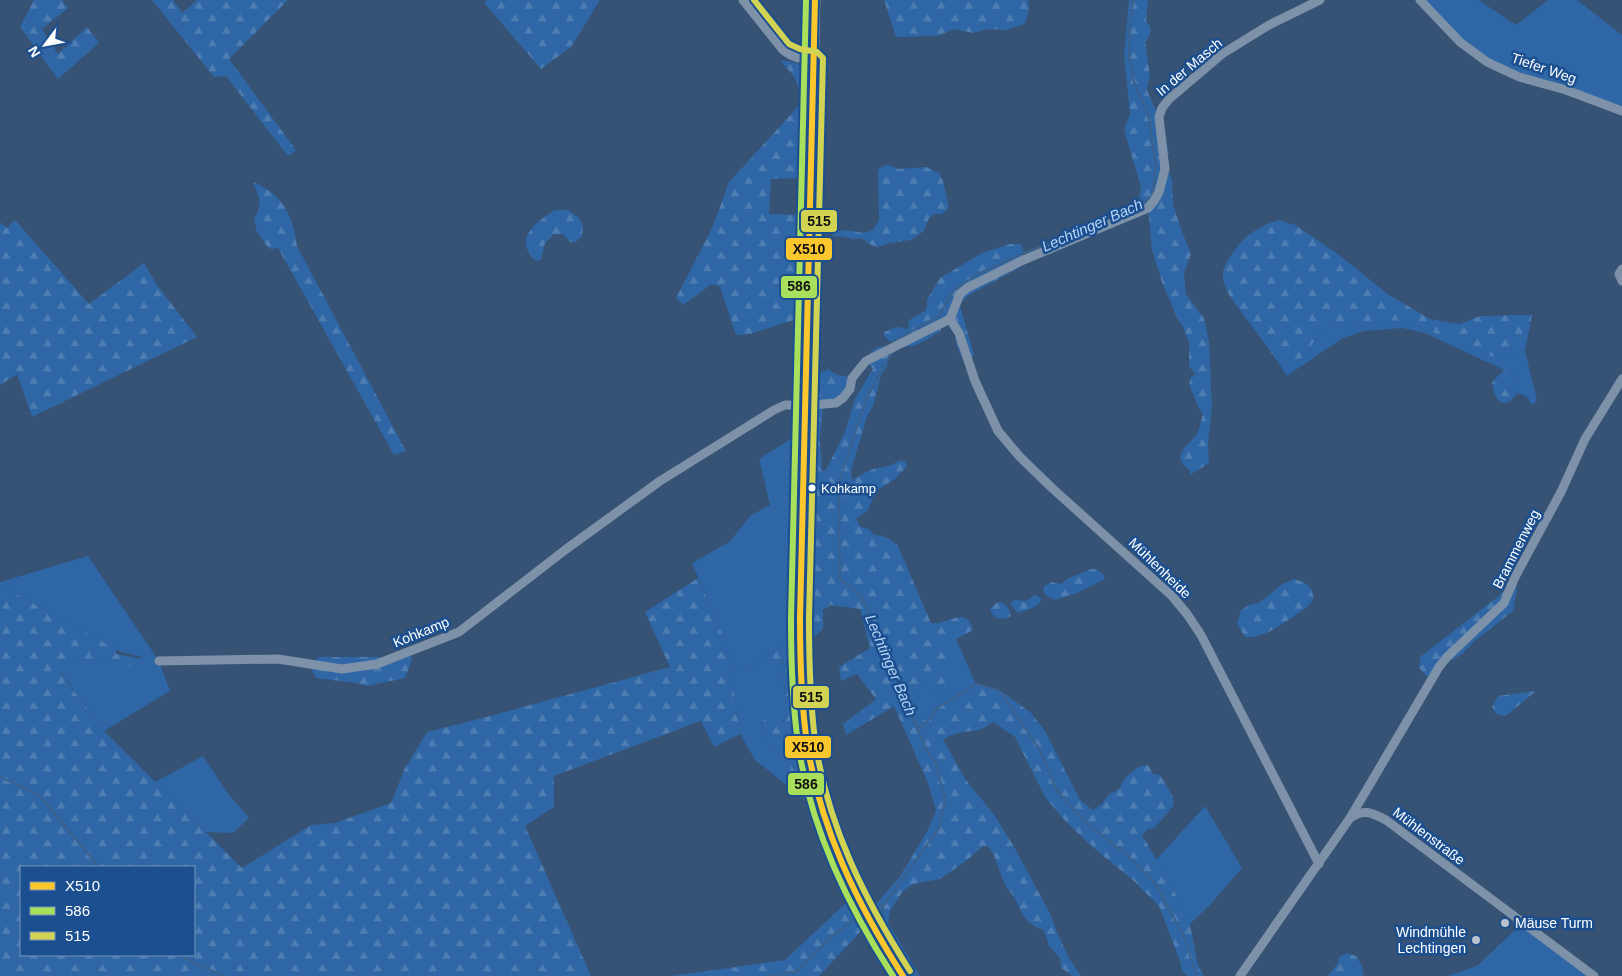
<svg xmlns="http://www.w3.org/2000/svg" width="1622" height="976" font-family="Arial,sans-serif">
<defs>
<pattern id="forest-firs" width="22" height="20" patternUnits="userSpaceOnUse" patternTransform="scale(1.25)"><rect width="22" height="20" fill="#2f66a5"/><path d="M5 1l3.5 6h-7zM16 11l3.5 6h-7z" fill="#4e7db2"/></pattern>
</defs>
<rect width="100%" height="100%" fill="#365274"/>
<!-- grass -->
<path fill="#2f66a5" d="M1420 0H1479L1516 25 1548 0H1577L1622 35V111L1519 77 1460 42Z
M1394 320 1428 330 1497 358 1525 351 1537 400 1532 405 1526 396 1518 393 1513 375 1504 370 1425 333 1402 328 1364 331 1343 338 1287 376 1278 362H1298L1326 327 1366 325Z
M794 437 800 639 785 644 741 672 782 658 787 720 762 722 763 740 779 754 791 760 790 774 800 796 755 760 740 734 728 647 692 563 729 542 751 515 770 505 759 459Z
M88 556 159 661 170 691 104 731 60 671 85 659 143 667 142 657 121 652 0 585V582Z
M956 639 976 684 958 694 928 721 916 717 911 700 914 684C928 690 937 696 952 689L939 650C943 643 950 646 956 639Z
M203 756 229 795 249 818 233 833 206 832 155 782Z
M1205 806 1242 868 1210 905 1190 924 1171 884 1156 860Z
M855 896 882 932 888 923 920 976H894L863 929 849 900Z
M1522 923 1594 976H1447L1477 966Z"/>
<!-- forest -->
<path fill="url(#forest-firs)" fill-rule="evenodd" d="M34 0H62L68 8 42 29 58 54 87 27 99 43 58 79 20 27Z
M152 0H173L182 13 197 0H288L229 59 296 150 288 156 226 76 214 77Z
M487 0H600L571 47 541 69 484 3Z
M884 0H1028L1029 10 1025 24 1006 30 989 29 973 33 955 29 937 36 896 37Z
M1129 0H1148L1146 21C1154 29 1150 35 1145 43L1150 76 1147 90 1159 117 1163 116 1164 135 1169 152 1168 157V168L1172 181 1173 204 1181 229 1191 254 1184 274 1186 294 1204 318 1209 342 1212 407 1208 443 1209 463 1190 475V470C1167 455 1191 445 1197 434 1200 428 1201 420 1203 414L1199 409 1189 384 1191 377 1196 374 1189 367V344L1184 329 1177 318 1162 282 1152 250 1148 208 1139 197 1141 187 1124 130 1130 114 1124 55Z
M780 60C791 62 803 62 807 73L804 178 771 179 769 214 803 215 800 318 750 334 736 335 720 287 712 284 683 305 676 298 712 228 729 182 803 101 795 78Z
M889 165 899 169 926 167 939 173 943 181 949 208 942 214H935L929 218 924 231 911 240 890 243 877 247 869 244 862 238C852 241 844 235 833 236L832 232 847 230 864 233 873 230 879 220 878 170 883 166Z
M253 182C283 194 293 215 297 246L406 451 394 455 278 248 269 249 257 232 254 219C263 203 260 199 253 182Z
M555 210H568L579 218 583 227 582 236 576 242H570L563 234H554L545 243 541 260 536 261C512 239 535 223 555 210Z
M15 220 89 304 144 263 157 285 197 337 32 417 17 374 0 385V222L7 228Z
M1278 220 1295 225 1338 254 1389 295 1430 319 1460 324 1480 316 1532 315 1525 351 1497 358 1461 345 1428 330 1394 320 1366 325 1326 327 1298 362H1278L1229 295C1226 288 1222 281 1223 273 1223 267 1228 260 1231 255 1245 235 1256 228 1278 220Z
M1010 244H1019L1022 246 1023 251 1021 267 969 295 963 300 960 306 974 355 968 360 960 355 955 338 959 333 950 319 941 324V330C922 344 903 356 884 336V332L897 327 908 329 909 320 925 311 927 308V300L940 278 982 253Z
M885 346 887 347 889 355 887 366 881 375 873 406 867 416 863 430 851 470 852 480C859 477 866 471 874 469 884 467 891 466 900 460L905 461 907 466 895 479 876 491 868 510 856 519 861 527 869 529 874 535C884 535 891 539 898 546L931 623C945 626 967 604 973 630L956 639 951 644 946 645 939 650 946 656 953 683 952 689C937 696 928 690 914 684L911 700 916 717 928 721 937 708 976 684 999 690 1030 712 1045 731 1080 800 1093 810 1103 803 1108 795 1120 788 1124 779 1138 767 1148 765 1153 774 1160 775 1172 795 1174 804C1169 813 1161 819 1155 828L1148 829 1142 835 1171 884 1190 924 1198 966 1204 976H1188L1182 971 1180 961 1159 906 1134 881 1096 850 1067 823 1045 797 1015 737 993 722C989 724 984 729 979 730 966 732 954 732 943 740L966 780 995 816 1013 845 1051 915 1056 930 1069 958 1081 976H1073L1061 968 1060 958 1049 946 1044 930C1026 924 1024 917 1016 901 1014 896 1010 892 1007 888 999 875 998 858 988 846H983L966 861 940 879 913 884 903 891 890 911 888 923 882 933 870 911 899 878 928 830 936 811 928 783 894 706 846 735 843 724 876 699 857 674 841 681 839 667 870 648 860 609 831 605 823 610V629L816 635 806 638 812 733 824 797 820 805 800 796 790 773 791 760 779 754 763 740 762 722 773 713 782 721 787 720 782 658 739 673 785 644 806 638 808 502 812 377 828 369C836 376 842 375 852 378L843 398 823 405 820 438 822 471 826 470 845 432 855 399 873 369 866 361C870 351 875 347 885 346Z
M1504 370 1513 375 1518 393C1515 395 1512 400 1509 402 1497 408 1493 390 1492 382Z
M1091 569C1098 569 1103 572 1105 579L1077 593 1055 600 1045 595 1043 590 1045 585H1049L1051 582 1061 584 1067 579Z
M1515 577 1517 589 1513 611 1476 640 1462 654 1453 660H1444L1431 680 1419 668 1420 657 1500 595Z
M698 578 728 647 740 734 714 747 701 721 554 776V807L525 826 591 976H0V585L116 649V654L143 659 144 668 85 659 60 672 104 731 242 868 311 825 335 823 391 803 404 770 427 732 486 717 670 667 645 612ZM194 867V955H21V867Z
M1294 579C1306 582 1310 585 1314 597L1311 603 1307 607C1290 618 1267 639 1245 637L1237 624 1241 610 1249 605 1259 603 1281 585Z
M1035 595 1042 599C1037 609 1028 609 1018 613L1010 604 1015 600 1026 601Z
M999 602C1007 604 1009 608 1011 616 1001 621 995 620 990 610L995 604Z
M410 651 412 660 405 678 367 686 356 683 316 678 312 671 311 665 319 657H396Z
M1536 691 1507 715C1498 717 1496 714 1492 707L1498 696Z
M849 900 863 929 819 976H671L785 960Z
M1347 953 1356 956 1362 966 1364 976H1328L1338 963 1339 957Z"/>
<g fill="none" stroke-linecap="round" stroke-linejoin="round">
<!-- stream -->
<path stroke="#3b618d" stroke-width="2" d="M892 342 939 316 954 290 978 274 1019 255 1138 207 1152 197 1156 167 1149 118 1134 82 1129 55 1130 23 1133 0
M792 645 791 671 798 747 811 805 824 848 863 929 894 976
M918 728 928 721 937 708 976 684 999 690 1040 750 1057 791 1089 825 1128 856 1157 886 1183 935 1197 976
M0 777 39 795 99 867
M883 906 882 918 917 976
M874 910 884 905 939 828 945 800 936 763 927 751 861 596 840 579 839 482 865 402 884 364 893 352
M178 955 223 976
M767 976 796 972 831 937 854 920"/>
<!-- minor -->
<path stroke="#7d92a8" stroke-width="9" d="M743 0 783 50C793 58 801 59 814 60
M1420 0 1460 42 1487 62 1519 77 1566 90 1622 111
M1622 269 1619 274 1622 281
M950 319 959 333 975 381 998 431 1020 457 1052 488 1172 596 1187 614 1201 635 1319 864
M159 661 278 659 342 669 377 664 459 632 565 550 660 481 774 410 785 405H811L836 403 843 398 850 389 852 378 866 361 950 319 960 294 967 288 1021 261 1148 208 1154 201 1159 192 1165 169 1159 117 1162 108 1169 99 1222 54 1269 25 1320 0
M1350 818 1439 667 1447 657 1504 603 1515 577 1561 492 1585 439 1622 379
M1240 976 1350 818C1364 808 1372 813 1386 820L1594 976"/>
<!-- major -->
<path stroke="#7d8ea7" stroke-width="11" d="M815 0 800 618C800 673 801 730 815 784 831 854 864 917 903 976"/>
<defs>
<path id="bus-1" d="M815 0 800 618C800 660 801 702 807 743 820 828 857 904 903 976"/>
<path id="bus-2" d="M806 0 791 618C791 660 792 701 798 743 810 827 847 905 893 976"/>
<path id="bus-3" d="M754 0 789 44 800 49 817 52 823 58 809 618C809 659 810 700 815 740 827 825 865 900 910 971"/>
</defs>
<!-- bus-1 casing -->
<use href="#bus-1" stroke="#1b4f8f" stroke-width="10"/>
<!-- bus-2 casing -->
<use href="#bus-2" stroke="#1b4f8f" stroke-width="10"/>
<!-- bus-3 casing -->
<use href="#bus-3" stroke="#1b4f8f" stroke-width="10"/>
<!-- bus-1 -->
<use href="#bus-1" stroke="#fcc62d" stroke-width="6"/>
<!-- bus-2 -->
<use href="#bus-2" stroke="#a8e05c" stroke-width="6"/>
<!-- bus-3 -->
<use href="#bus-3" stroke="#d3d353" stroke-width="6"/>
</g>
<!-- markers -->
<circle fill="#fff" stroke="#1b4f8f" stroke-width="2" cx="812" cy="488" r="4.5"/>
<g fill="#b9c2ce" stroke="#1b4f8f" stroke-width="2">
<circle cx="1505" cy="923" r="5"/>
<circle cx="1476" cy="940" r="5"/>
</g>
<g text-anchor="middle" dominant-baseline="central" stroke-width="5" stroke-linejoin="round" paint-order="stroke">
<!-- bus labels -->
<g font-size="13" fill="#fff" stroke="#1b4f8f" text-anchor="start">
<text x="821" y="488">Kohkamp</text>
</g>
<!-- street labels -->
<g font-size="14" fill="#fff" stroke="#1b4f8f">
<text transform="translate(1189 67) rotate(-40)">In der Masch</text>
<text transform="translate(1544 68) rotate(19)">Tiefer Weg</text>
<text transform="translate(1516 549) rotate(-63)">Brammenweg</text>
<text transform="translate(1160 568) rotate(44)">Mühlenheide</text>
<text transform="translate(421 632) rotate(-22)">Kohkamp</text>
<text transform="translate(1429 836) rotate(37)">Mühlenstraße</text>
</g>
<!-- poi labels -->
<g font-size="14" fill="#fff" stroke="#1b4f8f" text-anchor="start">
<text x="1515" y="923">Mäuse Turm</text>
<text x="1466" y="932" text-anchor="end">Windmühle<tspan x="1466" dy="16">Lechtingen</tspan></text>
</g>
<!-- water labels -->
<g font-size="15" font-style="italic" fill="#b5d3f5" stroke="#1b4f8f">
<text transform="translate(1092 225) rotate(-24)">Lechtinger Bach</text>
<text transform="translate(891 665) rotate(67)">Lechtinger Bach</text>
</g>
</g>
<g stroke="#1b4f8f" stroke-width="2">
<rect x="800" y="209" width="38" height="24" rx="5" fill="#d3d353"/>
<rect x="785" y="237" width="48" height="24" rx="5" fill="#fcc62d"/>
<rect x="780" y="275" width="38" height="24" rx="5" fill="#a8e05c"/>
<rect x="792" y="685" width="38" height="24" rx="5" fill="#d3d353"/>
<rect x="784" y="735" width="48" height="24" rx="5" fill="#fcc62d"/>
<rect x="787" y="772" width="38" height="24" rx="5" fill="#a8e05c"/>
</g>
<g font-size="14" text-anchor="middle" font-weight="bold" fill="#111">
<text x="819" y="226">515</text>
<text x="809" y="254">X510</text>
<text x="799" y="291">586</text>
<text x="811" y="702">515</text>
<text x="808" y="752">X510</text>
<text x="806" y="789">586</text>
</g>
<!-- legend -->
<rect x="20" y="866" width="175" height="90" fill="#1b4f8f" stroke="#7695bc"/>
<rect x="30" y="882" width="25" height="8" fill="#fcc62d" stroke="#7695bc"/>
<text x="65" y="891" font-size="15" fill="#ffffff">X510</text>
<rect x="30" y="907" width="25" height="8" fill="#a8e05c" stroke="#7695bc"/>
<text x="65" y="916" font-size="15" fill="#ffffff">586</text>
<rect x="30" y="932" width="25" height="8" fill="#d3d353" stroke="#7695bc"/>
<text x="65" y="941" font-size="15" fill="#ffffff">515</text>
<!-- north arrow -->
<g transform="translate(45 45) rotate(238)" stroke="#1b4f8f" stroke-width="4" paint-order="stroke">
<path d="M0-4L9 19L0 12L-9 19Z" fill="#ffffff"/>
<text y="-8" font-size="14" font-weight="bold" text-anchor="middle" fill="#ffffff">N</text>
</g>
</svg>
